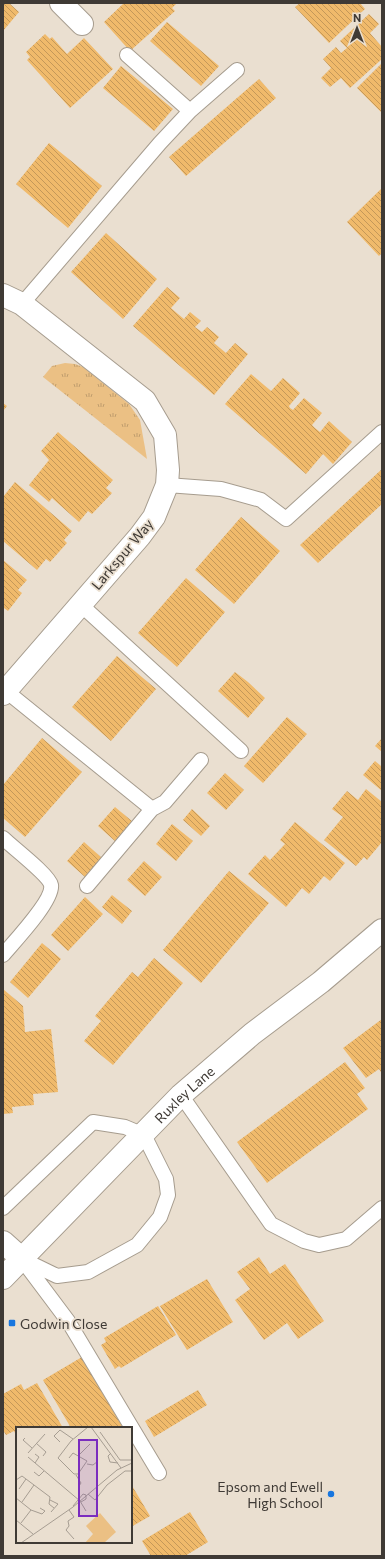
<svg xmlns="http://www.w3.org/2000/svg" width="385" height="1559" font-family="Commissioner,sans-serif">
<defs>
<pattern id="grass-tufts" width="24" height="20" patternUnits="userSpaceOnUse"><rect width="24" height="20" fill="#ebc084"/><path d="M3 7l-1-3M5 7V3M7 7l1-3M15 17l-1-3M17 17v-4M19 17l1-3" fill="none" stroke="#c09d6d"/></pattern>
<pattern id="building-back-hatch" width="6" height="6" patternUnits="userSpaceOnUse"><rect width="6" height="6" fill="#f0ba6b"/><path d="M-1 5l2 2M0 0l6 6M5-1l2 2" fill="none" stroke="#c49859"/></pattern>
</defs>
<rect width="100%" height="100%" fill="#eadfd0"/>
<!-- grass -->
<path fill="url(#grass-tufts)" d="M65 363 75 364 83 367 129 404 140 420 147 459 43 377 52 366Z"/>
<!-- building -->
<path fill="url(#building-back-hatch)" d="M3 3H9L19 12 3 31Z
M122 3H177L172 8 175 11 130 51 104 22 123 4Z
M300 3H360L365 9 329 43 295 7Z
M369 14 379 24 370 33 382 47V59L350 88 341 78 330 87 321 78 331 68 323 59 336 47 341 53 347 48 340 41Z
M167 22 219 66 201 86 150 41Z
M45 34 50 39 52 37 67 54 84 38 113 69 70 108 27 60 30 57 26 52Z
M382 63V113L357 88Z
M121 66 173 109 154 131 103 88Z
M259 79 276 98 186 176 169 157Z
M49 143 102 186 68 228 16 184Z
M382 188V253L379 256 347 222Z
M106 233 157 279 123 319 71 272Z
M167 287 180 298 171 308 178 314 184 319 190 312 201 321 195 327 202 332 207 327 219 337 214 343 226 353 235 343 248 354 214 395 133 326Z
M251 374 271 391 283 378 300 393 289 406 290 408 293 410 304 398 322 413 312 425 315 428 320 432 329 421 352 442 333 464 323 454 306 474 225 404Z
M3 403 7 406 3 411Z
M58 432 113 480 106 488 112 493 92 514 88 511 79 522 52 498 49 502 29 485 49 460 41 451Z
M382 469V504L318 563 300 545Z
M15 482 72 531 64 540 67 543 50 562 46 559 37 570 3 541V497Z
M241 517 280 551 234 604 195 570Z
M3 560 27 580 18 590 22 593 8 611 4 608 3 609Z
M186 578 225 612 177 667 138 633Z
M117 656 156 689 111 741 72 707Z
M235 672 248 682 265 698 248 718 218 691Z
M287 717 307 734 263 783 244 766Z
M42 738 82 772 25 837 3 818V785Z
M382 738V752L375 746Z
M375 761 381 766 382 765V791L363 775Z
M225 773 244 790 226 810 207 793Z
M366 789 382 802V842L367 860 364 857 356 866 324 840 343 817 332 809 347 791 358 800Z
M115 807 133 822 116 842 98 826Z
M192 809 210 826 201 836 183 820Z
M295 822 345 863 330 881 324 876 309 894 302 888 286 907 248 874 265 855 270 860 285 844 280 840Z
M172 824 193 841 176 861 156 844Z
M84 842 102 858 85 877 67 861Z
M144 861 162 877 145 896 127 880Z
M229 871 269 903 201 983 163 950Z
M112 895 132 911 122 924 102 907Z
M85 897 103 914 68 951 51 935Z
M42 943 61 959 28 998 10 982Z
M154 958 183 983 113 1065 84 1041 101 1021 95 1016 132 972 138 977Z
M3 989 23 1006 25 1032 51 1029 58 1092 33 1094 34 1105 12 1107 13 1113 3 1114Z
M382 1019V1074L379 1069 366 1078 343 1048Z
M345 1062 365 1088 357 1094 368 1109 267 1183 237 1142Z
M259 1257 270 1274 285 1264 324 1321 298 1339 287 1323 264 1340 235 1300 250 1289 237 1272Z
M207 1279 233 1322 187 1350 160 1306Z
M158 1306 176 1335 121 1368 119 1366 115 1369 101 1345 106 1342 104 1338Z
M82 1357 123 1428H71L43 1380Z
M37 1383 63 1428H17V1437L14 1431 6 1435 3 1430V1394L21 1384 24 1390Z
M198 1390 207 1405 154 1437 145 1421Z
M131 1484 150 1516 131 1527Z
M190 1512 208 1542 185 1556H151L142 1541Z"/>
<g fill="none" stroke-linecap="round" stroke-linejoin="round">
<defs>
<path id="lane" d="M127 55 190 111
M22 304 160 143 190 111 237 70
M167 485 221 489 261 500 286 519 382 432
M80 604 241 751
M6 691 152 809
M3 838C12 847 49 875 51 885 54 900 13 943 3 955
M87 886 152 809 165 802 201 760
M181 1095 271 1224 304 1241 319 1245 346 1239 382 1208
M3 1208 93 1122 125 1127 144 1135 166 1179 168 1195 160 1217 137 1245 88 1272 57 1276 22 1259
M23 1261 68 1321 159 1473"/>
<path id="street" d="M61 3 82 24
M3 295 22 304 145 401 165 435 168 470 167 485 154 517 140 536 3 694
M3 1242 22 1259"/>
<g id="secondary">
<path id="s1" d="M3 1278 181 1095 252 1034 321 982 382 930"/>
</g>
</defs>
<!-- lane casing -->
<use href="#lane" stroke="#a69c8e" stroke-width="16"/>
<!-- street casing -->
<use href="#street" stroke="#a69c8e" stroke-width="24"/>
<!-- secondary casing -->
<use href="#secondary" stroke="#a69c8e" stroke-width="24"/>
<!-- lane -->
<use href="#lane" stroke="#fff" stroke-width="14"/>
<!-- street -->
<use href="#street" stroke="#fff" stroke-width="22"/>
<!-- secondary -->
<use href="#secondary" stroke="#fff" stroke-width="22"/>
</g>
<!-- markers -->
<g fill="#1876df" stroke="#eadfd0" stroke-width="1.5">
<rect x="8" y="1319" width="8" height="8" rx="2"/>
<circle cx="331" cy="1494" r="4"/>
</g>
<g text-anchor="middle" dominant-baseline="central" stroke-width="3.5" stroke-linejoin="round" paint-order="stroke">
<!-- street labels -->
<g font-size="14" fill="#3f3a35" stroke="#eadfd0">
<text transform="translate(122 554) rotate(-50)">Larkspur Way</text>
<text stroke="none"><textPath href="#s1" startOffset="258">Ruxley Lane</textPath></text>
</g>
<!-- poi labels -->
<g font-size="14" fill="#3f3a35" stroke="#eadfd0" text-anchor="start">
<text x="20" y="1323">Godwin Close</text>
<text x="323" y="1486" text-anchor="end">Epsom and Ewell<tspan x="323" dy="16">High School</tspan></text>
</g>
</g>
<!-- overview -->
<g transform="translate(16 1427)">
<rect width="116" height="116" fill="#eadfd0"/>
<path d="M84 86 100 105 88 116H69L77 107 70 99 72 97Z" fill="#ebc084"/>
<path fill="none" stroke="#a69d92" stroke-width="1" d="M75 0 105 41M84 5 104 33H116M9 11 7 13 16 21M44 15 38 9 44 3 57 12M20 16 30 25 27 29M12 26 29 7M95 26 92 29 94 35 102 36M64 27 74 17M12 30 64 74 70 84M53 31 57 26 71 34 62 47H58L42 31 55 14 72 0M19 36 23 30 19 27M71 37 77 38 82 34M18 45 23 49 28 44M60 48 65 56 63 59M0 53 6 49 34 70 33 77 38 81M3 62 10 52M72 67 79 73 91 58 109 44H116M0 71 15 83 5 96M34 73 42 77 35 85M6 75 18 58M57 79 67 67 70 68V72L65 75M15 83 26 87 29 84 24 81M53 83 58 90 52 94 53 99 50 103 58 112M0 93 17 107M5 116 57 80 101 43 116 36"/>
<path fill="#7b2cbf" fill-opacity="0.15" stroke="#7b2cbf" stroke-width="2" d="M63 13H81V89H63Z"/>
<rect width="116" height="116" fill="none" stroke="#3f3a35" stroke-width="2"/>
</g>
<!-- border -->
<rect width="385" height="1559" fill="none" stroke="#3f3a35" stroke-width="8"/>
<!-- north arrow -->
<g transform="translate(357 28)" stroke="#eadfd0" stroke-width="3" paint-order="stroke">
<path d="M0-3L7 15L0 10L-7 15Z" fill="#3f3a35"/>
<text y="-6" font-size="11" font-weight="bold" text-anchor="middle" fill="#3f3a35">N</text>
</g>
</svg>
